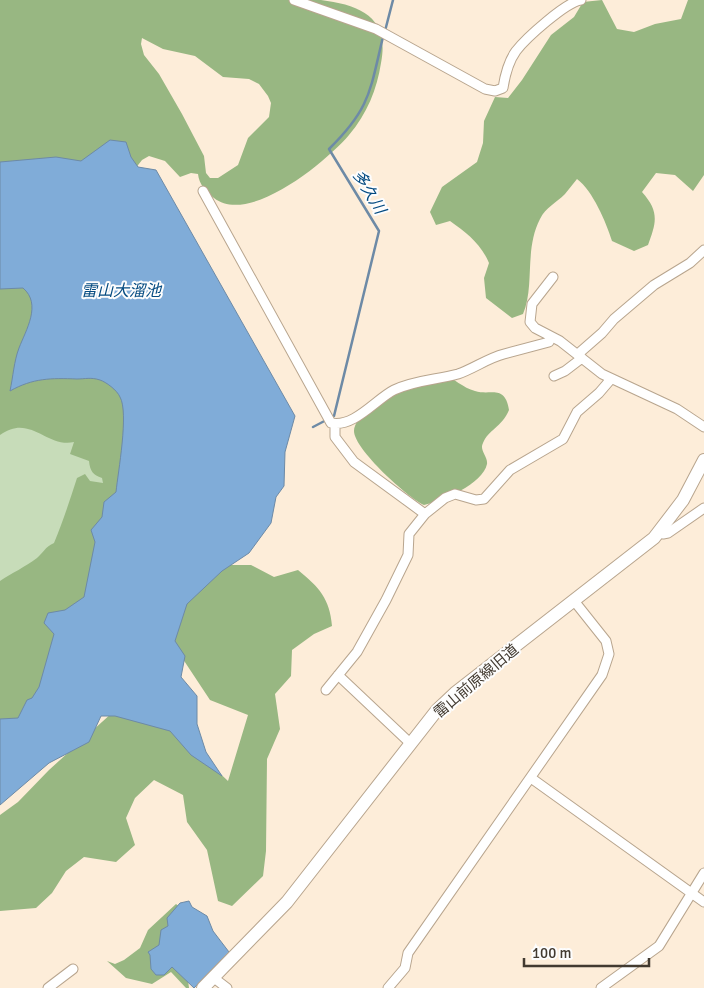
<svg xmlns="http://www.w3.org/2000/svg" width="704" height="988" font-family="Signika,'Noto Sans JP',sans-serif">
<rect width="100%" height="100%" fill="#fdedd9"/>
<!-- green -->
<path fill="#c7dcb9" d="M0 303 86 387 111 478 0 707Z"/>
<!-- forest -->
<path fill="#98b782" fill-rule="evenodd" d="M0 0H321C360 5 390 17 381 63 377 89 367 114 349 135 327 161 249 226 214 198 206 192 199 184 198 174L191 173 180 177 165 161 149 156 142 160 135 169 90 166 0 170ZM142 38 163 49 195 56 223 77 249 79 259 84 268 96 271 103 269 117 248 138 238 165 218 178H210L206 173 204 156 182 114 159 74 144 55 141 44Z
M602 0 617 29 634 32 655 24 681 19 688 0H704V175L693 191 675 175 656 173 642 192C660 212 656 223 648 245L634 251 612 241C606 222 593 191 577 179 573 184 569 189 565 194 556 203 546 207 540 219 524 250 535 286 523 314L512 318 486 298 484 278 489 263C481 244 467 233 450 221L436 225 430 212 442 187 477 162 483 143 484 121 495 97 508 98 522 80 551 35 574 17 583 2Z
M0 285 32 287 105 372 129 404 125 475 94 590 60 633 44 687 24 722 0 726V581C12 573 25 567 37 558 44 552 44 548 54 543 63 521 70 500 77 478L85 474 90 481 103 483 102 478C93 475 90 471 89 461L70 454 74 442C46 448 30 413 0 435Z
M442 374C454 378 463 388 475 391 490 396 505 384 509 410 502 427 488 430 483 443 479 450 488 457 487 464 483 484 442 501 424 505 408 498 354 449 354 431 354 417 385 391 397 385 411 378 427 374 442 374Z
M216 565H251L274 577 298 570C319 587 330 599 332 626L314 634 292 650 291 676 275 694 280 729 267 759 266 851 263 876 232 906 218 901 207 850 187 822 183 795 154 780 135 798 126 818 135 845 116 862 84 857 66 871 52 893 36 908 0 911V815L18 802 49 770 113 712 173 729 228 781 248 715 210 700 169 638 180 605Z
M176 904 180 907 170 920 167 929 171 963 188 980 189 988H186L171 972 152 984 126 978 107 961 115 964 124 960 140 948 148 930Z"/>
<!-- water -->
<path fill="#80acd8" stroke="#6d8aa6" d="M110 140 126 142 131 157 138 167 156 170 295 416 285 452 284 486 276 497 271 523 249 553 222 571 187 604 175 641 185 656 181 677 197 696V724L206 752 222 776 191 755 170 731 115 716H101L89 742 49 763 0 805V719L18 718 27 700 32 698 39 687 54 634 44 623 48 613 65 610 84 597 95 542 91 530 102 517 104 502 116 492C118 472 129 413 120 397 117 390 106 382 100 380 91 377 85 379 77 379 51 378 33 378 10 391 13 377 14 361 19 348 26 330 42 304 23 288L0 289V162L56 157 81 161Z
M189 901 192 907 207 916 213 931 229 952 194 988 172 967 164 975H156L151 969 150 955 148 952 159 945 161 930 168 926 167 918 180 903Z"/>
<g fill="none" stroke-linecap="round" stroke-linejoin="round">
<!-- stream -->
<path stroke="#6d8aa6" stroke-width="2.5" d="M385 31 393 0
M313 427 334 416 379 231 329 149C371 108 370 90 383 37"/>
<defs>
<path id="street" d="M294 0 376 29 485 89 495 91 503 88C505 75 508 62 516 51 526 38 566 2 581 0
M203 191 331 423C354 428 376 399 394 390 415 380 436 380 458 374 473 369 488 358 504 354 519 350 534 346 549 342L551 337
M553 277 532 304 530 322 535 328 560 341 602 374 677 409 704 427
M578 354 602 333 614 319 654 285 690 263 704 250
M554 376 565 371 582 358
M335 424V437L354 462 425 514
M660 531 663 534 668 533 704 508
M338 675 410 743
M326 690 357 652 386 600 408 555 409 534 425 514 445 498 455 494 476 500 484 499 510 470 563 439 577 412 599 393 611 379
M531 778 704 902
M214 978 227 988
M48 988 73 969
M388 988 405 968 408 953 602 675 609 654 606 641 575 602
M601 988 659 946 704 873"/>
<path id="secondary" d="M203 988 287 902 437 710 455 693 654 538 683 500 704 460"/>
</defs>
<!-- street casing -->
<use href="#street" stroke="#b8a58e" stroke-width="11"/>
<!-- secondary casing -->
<use href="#secondary" stroke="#b8a58e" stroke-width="14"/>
<!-- street -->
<use href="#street" stroke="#fff" stroke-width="9"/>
<!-- secondary -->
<use href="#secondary" stroke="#fff" stroke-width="12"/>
</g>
<g text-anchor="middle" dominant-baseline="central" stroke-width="4" stroke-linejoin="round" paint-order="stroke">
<!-- street labels -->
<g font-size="15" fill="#423a30" stroke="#fdfdfd">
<text transform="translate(476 681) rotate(-40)">雷山前原線旧道</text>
</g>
<!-- water labels -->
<g font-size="16" font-style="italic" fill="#054b81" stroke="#fdfdfd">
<text transform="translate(369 192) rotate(59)">多久川</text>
<text x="121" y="291">雷山大溜池</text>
</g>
</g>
<!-- scale -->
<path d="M524 958v8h125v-8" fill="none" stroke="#423a30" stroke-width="2.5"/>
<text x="532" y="958" font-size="15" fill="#423a30" stroke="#fdfdfd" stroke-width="4" paint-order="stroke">100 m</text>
</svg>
